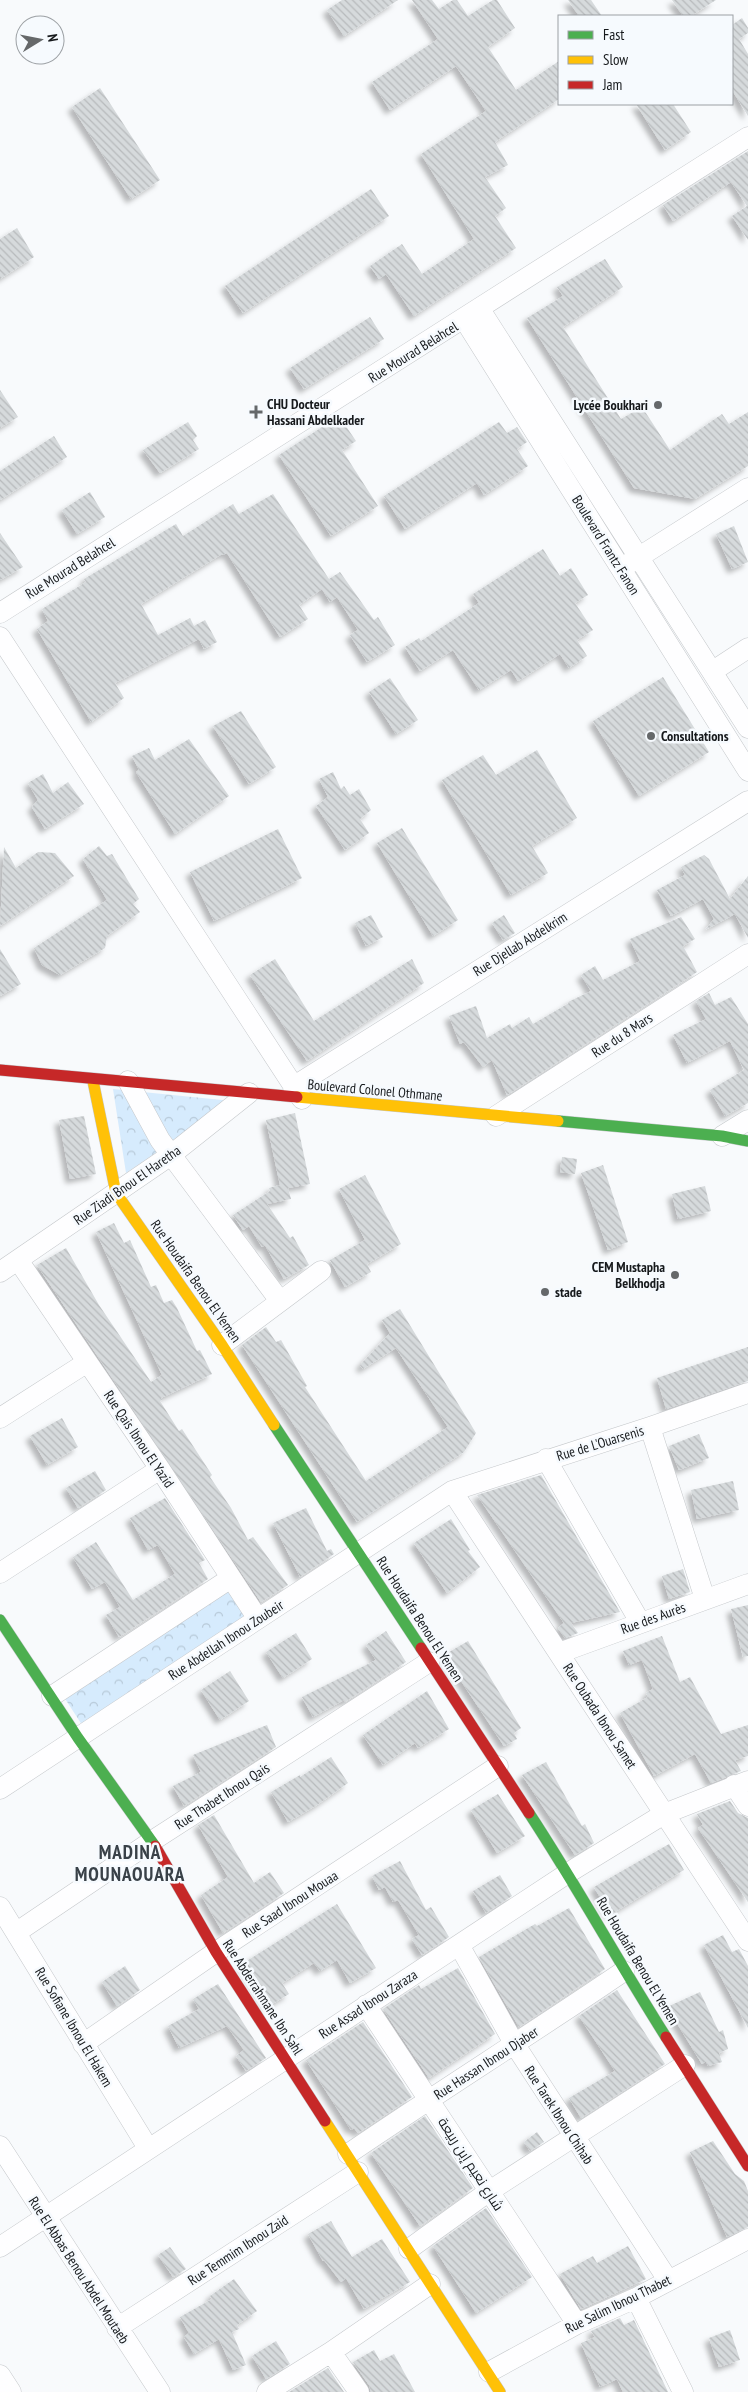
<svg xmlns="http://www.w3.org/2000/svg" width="748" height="2392" font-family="'PT Sans Narrow',Cairo,sans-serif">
<defs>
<pattern id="park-crowns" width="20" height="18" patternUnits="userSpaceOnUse" patternTransform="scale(1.25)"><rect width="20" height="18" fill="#d6ebfd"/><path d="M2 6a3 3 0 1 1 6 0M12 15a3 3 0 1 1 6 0" fill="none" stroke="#b7c9d8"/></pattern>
<pattern id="building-back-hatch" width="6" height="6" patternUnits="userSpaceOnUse" patternTransform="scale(1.25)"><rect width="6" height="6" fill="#d6dadc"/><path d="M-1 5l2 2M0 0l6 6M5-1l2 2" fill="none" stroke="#b7babc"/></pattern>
<filter id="shadow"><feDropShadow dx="-4.5" dy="4.5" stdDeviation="2.5" flood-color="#0004"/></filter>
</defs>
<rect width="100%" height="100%" fill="#f8fafc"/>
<!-- park -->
<path fill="url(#park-crowns)" d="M113 1089 232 1101 126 1173Z
M231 1584 253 1618 84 1728 62 1694Z"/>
<!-- building -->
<path fill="url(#building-back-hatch)" filter="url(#shadow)" d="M342 0H398L344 36 327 10Z
M412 0H432L439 9 453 0H457L468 16 493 0H497L515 28 488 47 516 90 559 61V99L495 142 508 165 485 177 506 208 495 216 516 248 414 316 386 274 379 279 370 266 402 244 422 274 474 239 421 154 486 111 456 66 390 110 372 82 438 39Z
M568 0H591L602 16H579Z
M672 0H716L691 16H683Z
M742 18 748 28V33L739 39 748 54V116L732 90V25Z
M100 88 160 180 131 199 72 107Z
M636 104H673L691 132 665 150Z
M748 151V240L732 216 747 206 731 182 673 221 663 205Z
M371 189 389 216 243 313 225 286Z
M17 228 34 257 0 279V239Z
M605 259 623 287 563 327 621 419 642 407 670 450 722 414 729 424 748 412V466L695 499 634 488 527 318 563 296 557 287Z
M370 317 384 339 304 389 290 368Z
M0 390 18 417 0 428Z
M339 416 356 441 342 450 378 506 331 536 279 455Z
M188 422 197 436 193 440 199 449 160 473 143 450Z
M499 422 507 433 517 427 527 442 517 449 528 466 484 495 477 483 405 529 384 496Z
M54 436 67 457 0 500V471Z
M90 492 105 517 77 534 62 510Z
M273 494 329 579 340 572 374 620 378 617 395 645 367 662 350 635 358 630 337 597 330 602 322 589 299 605 308 619 280 637 227 553 223 555 222 554 141 604 158 635 190 618 194 626 205 620 217 642 204 649 199 639 115 683 124 698 91 722 37 629 48 621 42 609 86 582 84 579 176 524 183 536 233 504 239 514Z
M734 526 748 562 732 569 716 534Z
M0 533 23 567 0 580Z
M543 549 560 576 571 568 588 595 575 603 593 630 577 640 587 656 569 668 560 654 518 681 511 670 479 690 453 650 420 671 405 647 419 638 421 641 479 603 473 594Z
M663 677 709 752 639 796 593 721Z
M390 678 418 720 396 734 369 692Z
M241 711 276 767 249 784 213 726Z
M189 739 229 796 175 834 136 772 139 770 132 756 149 748 155 760Z
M537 750 577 818 532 846 548 873 511 895 442 780 483 755 496 775Z
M333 772 341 789 344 786 350 795 359 789 371 810 360 819 369 833 345 850 316 806 328 797 319 779Z
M43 774 53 793 68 782 84 804 45 829 32 807 38 800 28 783Z
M402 828 458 920 433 936 377 843Z
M278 829 302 878 214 921 190 872Z
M99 846 107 856 112 854 139 899 133 904 140 912 107 936 105 948 60 975 42 965 34 948 107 900 83 859Z
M4 847 16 868 38 852 55 853 74 876 0 926Z
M704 855 709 859 730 899 748 876V938L735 914 705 930 714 919 703 899 671 916 657 890 685 875 681 867Z
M371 915 383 937 366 946 355 923Z
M504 915 515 933 503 940 492 923Z
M681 917 695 939 683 946 697 972 507 1095 492 1060 483 1067 464 1042 460 1044 449 1016 476 1006 487 1038 510 1024 512 1028 529 1017 533 1024 569 1003 568 1002 591 991 581 975 595 966 603 980 640 961 630 939Z
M0 949 21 984 0 996Z
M275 959 314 1021 412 959 424 983 307 1061 250 975Z
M709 993 715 1005 731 997 748 1024V1103L725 1116 710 1090 744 1070 730 1041 687 1063 673 1035 706 1019 696 1001Z
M295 1113 310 1184 288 1188 291 1199 267 1204 290 1238 293 1236 309 1265 284 1279 265 1245 262 1247 249 1226 243 1230 233 1215 270 1191 269 1188 280 1185 266 1120Z
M84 1116 96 1174 70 1179 59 1120Z
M562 1157 577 1159 575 1174 560 1172Z
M603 1165 628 1242 608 1250 581 1173Z
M365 1175 401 1244 367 1264 371 1272 345 1287 330 1260 365 1240 339 1189Z
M705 1186 711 1211 678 1219 672 1194Z
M114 1223 124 1243 130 1240 151 1287 156 1285 164 1303 172 1300 177 1308 197 1351 200 1350 212 1374 161 1398 162 1400 160 1401 179 1431 182 1429 212 1475 210 1477 231 1508 248 1540 253 1537 288 1585 261 1602 37 1265 66 1248 99 1305 151 1382 162 1375 96 1232Z
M400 1309 476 1433 464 1452 357 1522 242 1345 266 1327 276 1342 281 1340 307 1386 305 1387 366 1481 448 1427 396 1348 363 1369 360 1365 390 1333 382 1320Z
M748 1347V1381L666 1409 657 1378Z
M62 1418 78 1447 47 1465 30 1436Z
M699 1434 709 1458 679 1470 669 1446Z
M95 1471 106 1490 78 1508 66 1488Z
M541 1475 620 1612 571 1623 578 1633 565 1638 558 1628 564 1623 477 1495Z
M733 1481 739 1510 697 1519 691 1490Z
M165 1498 205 1560 199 1563 208 1579 119 1637 106 1615 120 1607 105 1582 92 1589 73 1557 96 1542 133 1600 175 1574 158 1545 148 1550 130 1518Z
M306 1508 327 1551 331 1549 334 1554 300 1577 273 1523Z
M451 1519 470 1550 468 1551 480 1567 447 1593 414 1543Z
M683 1569 690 1592 669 1599 662 1576Z
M748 1605V1656L743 1657 731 1609Z
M386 1631 406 1662 345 1702 344 1700 313 1717 302 1697 376 1660 366 1645Z
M296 1633 312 1659 283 1678 266 1652Z
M662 1636 680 1682 690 1677 721 1734 748 1725V1756L735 1760 741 1771 711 1783 695 1754 654 1776 620 1713 648 1697 646 1693 653 1689 642 1660 629 1665 623 1651Z
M468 1641 521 1728 514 1733 517 1739 504 1746 444 1655Z
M230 1671 249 1701 220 1720 201 1690Z
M427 1691 449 1729 418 1748 415 1743 383 1765 363 1735Z
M267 1725 276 1747 184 1806 173 1786 201 1772 193 1755Z
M331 1757 348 1783 317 1805 288 1822 271 1792 300 1775V1777Z
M546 1762 582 1826 585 1824 594 1843 575 1855 522 1775Z
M498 1794 525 1836 497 1853 471 1810Z
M730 1801 738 1813 748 1818V1902L698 1828 703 1825 697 1814Z
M214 1815 254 1883 270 1872 284 1893 223 1933 201 1895 228 1877 198 1825Z
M669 1844 684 1870 610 1915 594 1887Z
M400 1861 426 1910 431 1907 449 1937 422 1955 412 1939 419 1935 398 1900 393 1902 385 1887 379 1890 372 1876Z
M500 1875 512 1896 486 1913 473 1891Z
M337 1904 376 1968 350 1983 337 1960 320 1971 314 1963 282 1983 289 1994 269 2006 242 1964Z
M569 1908 605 1969 519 2027 479 1957 535 1924 537 1926Z
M723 1935 732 1952 739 1949 748 1966V2028L704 1945Z
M125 1966 140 1990 117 2006 102 1982Z
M458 1968 495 2034 429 2078 383 2009 419 1985 421 1989Z
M218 1984 266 2058 246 2071 236 2056 244 2050 227 2026 179 2048 168 2026 199 2009 193 1999Z
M617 1990 665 2064 581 2118 569 2098 615 2071 579 2016Z
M700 1992 719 2032 723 2030 728 2049 719 2053 722 2062 708 2066 706 2061 702 2064 667 2007Z
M363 2022 412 2097 358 2133 354 2128 351 2130 306 2060Z
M425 2116 473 2188 420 2226 371 2153Z
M537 2132 544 2142 530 2151 524 2142Z
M713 2141 735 2174 744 2181 748 2191V2227L727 2237 690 2152Z
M486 2208 532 2277 476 2313 433 2246Z
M331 2221 352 2257 382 2239 410 2282 364 2309 346 2278 341 2282 324 2260 323 2261 308 2234Z
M628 2246 646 2279 581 2309 560 2274 593 2256 597 2263Z
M170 2247 186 2269 173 2277 158 2255Z
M234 2279 257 2311 237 2325 239 2329 232 2332 246 2365 233 2370 219 2339 194 2354 184 2337 189 2333 180 2317 212 2299 210 2296Z
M620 2318 624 2325 634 2320 668 2392H623L617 2379 600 2387 581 2343 595 2337 591 2331Z
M730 2330 740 2360 719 2367 709 2338Z
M276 2341 290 2364 266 2379 252 2356Z
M374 2350 380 2361 394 2354 415 2392H371L369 2385 353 2362Z
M328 2368 344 2392H289Z"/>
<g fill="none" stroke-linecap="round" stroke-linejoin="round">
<defs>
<path id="street" d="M479 308 748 728
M464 319 748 771
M628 564 748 488
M0 613 748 137
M0 637 302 1099
M713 671 748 648
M128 1081 160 1140 280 1301
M293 1087 748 801
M496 1116 748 954
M722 1136 748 1120
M18 1260 160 1469 258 1619
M0 1272 171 1155 249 1093
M222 1345 321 1271
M0 1418 86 1363
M650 1427 705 1599
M546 1459 640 1622
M452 1491 748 1941
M0 1573 160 1469
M559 1653 748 1584
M52 1696 231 1578
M734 1785 748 1806
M0 1789 452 1491 650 1427 748 1393
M0 1907 148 2148
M17 1932 152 1841 429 1662
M459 1945 515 2045 668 2280
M366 2005 577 2324
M83 2044 216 1952 498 1766
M0 2146 160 2392
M348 2154C439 2092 533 2033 624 1971
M0 2247 568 1873 664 1814 748 1781
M409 2249 488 2192 685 2065
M636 2298 683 2392
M117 2328 358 2172
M331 2352 359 2392
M489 2372 577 2324 636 2298 748 2239
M0 2375 11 2392
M267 2392 331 2352 430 2284"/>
<path id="fast" d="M558 1121 722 1136 748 1141
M274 1425 421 1648
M0 1620 78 1738 155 1846
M529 1813C577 1886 619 1963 666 2037"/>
<path id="slow" d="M93 1081 116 1193 222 1345 274 1425
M297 1097 558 1121
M325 2121 500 2392"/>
<path id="jam" d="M0 1070 297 1097
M421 1648 529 1813
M155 1846 216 1952 325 2121
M666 2037 748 2166"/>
</defs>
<!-- street casing -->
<use href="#street" stroke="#c5c8cb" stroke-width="21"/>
<!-- fast casing -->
<use href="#fast" stroke="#c5c8cb" stroke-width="12"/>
<!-- slow casing -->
<use href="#slow" stroke="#c5c8cb" stroke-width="12"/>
<!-- jam casing -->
<use href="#jam" stroke="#c5c8cb" stroke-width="12"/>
<!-- street -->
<use href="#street" stroke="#fefeff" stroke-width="20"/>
<!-- fast -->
<use href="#fast" stroke="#4caf50" stroke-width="11"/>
<!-- slow -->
<use href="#slow" stroke="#ffc107" stroke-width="11"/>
<!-- jam -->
<use href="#jam" stroke="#c62828" stroke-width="11"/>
</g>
<!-- markers -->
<g fill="#65686a" stroke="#f6fafe" stroke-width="2">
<circle cx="658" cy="405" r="5"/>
<path d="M253.5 404.5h5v5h5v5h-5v5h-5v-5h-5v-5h5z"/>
<circle cx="651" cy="736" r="5"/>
<circle cx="675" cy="1275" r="5"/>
<circle cx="545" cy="1292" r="5"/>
</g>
<g text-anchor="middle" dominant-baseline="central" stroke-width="5" stroke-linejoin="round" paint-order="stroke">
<!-- street labels -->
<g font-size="14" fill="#16191c" stroke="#f6fafe">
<text transform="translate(413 352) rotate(-32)">Rue Mourad Belahcel</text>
<text transform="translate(606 545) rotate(58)">Boulevard Frantz Fanon</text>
<text transform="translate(70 568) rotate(-32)">Rue Mourad Belahcel</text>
<text transform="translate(520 944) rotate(-32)">Rue Djellab Abdelkrim</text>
<text transform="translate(622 1035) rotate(-33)">Rue du 8 Mars</text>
<text transform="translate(375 1090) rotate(5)">Boulevard Colonel Othmane</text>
<text transform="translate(127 1185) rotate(-35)">Rue Ziadi Bnou El Haretha</text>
<text transform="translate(196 1281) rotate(55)">Rue Houdaifa Benou El Yemen</text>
<text transform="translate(139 1439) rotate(56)">Rue Qais Ibnou El Yazid</text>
<text transform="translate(600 1443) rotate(-17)">Rue de L'Ouarsenis</text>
<text transform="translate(653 1618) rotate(-20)">Rue des Aurès</text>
<text transform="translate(420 1619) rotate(57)">Rue Houdaifa Benou El Yemen</text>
<text transform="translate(226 1640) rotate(-33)">Rue Abdellah Ibnou Zoubeir</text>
<text transform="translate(600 1716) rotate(57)">Rue Oubada Ibnou Samet</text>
<text transform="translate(222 1796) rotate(-33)">Rue Thabet Ibnou Qais</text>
<text transform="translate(290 1904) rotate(-33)">Rue Saad Ibnou Mouaa</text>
<text transform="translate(638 1961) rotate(59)">Rue Houdaifa Benou El Yemen</text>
<text transform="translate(263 1997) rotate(57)">Rue Abderrahmane Ibn Sahl</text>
<text transform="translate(368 2004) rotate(-33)">Rue Assad Ibnou Zaraza</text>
<text transform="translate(74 2027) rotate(59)">Rue Sofiane Ibnou El Hakem</text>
<text transform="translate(486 2063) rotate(-33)">Rue Hassan Ibnou Djaber</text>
<text transform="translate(559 2115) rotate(57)">Rue Tarek Ibnou Chihab</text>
<text transform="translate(471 2164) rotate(57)">شارع نعيم إبن ربيعة</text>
<text transform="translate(238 2250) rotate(-33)">Rue Temmim Ibnou Zaid</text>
<text transform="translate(79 2270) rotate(57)">Rue El Abbas Benou Abdel Moutaeb</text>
<text transform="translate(618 2304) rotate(-26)">Rue Salim Ibnou Thabet</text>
</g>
<!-- poi labels -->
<g font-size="14" font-weight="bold" fill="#16191c" stroke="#f6fafe" text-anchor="start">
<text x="267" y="404">CHU Docteur<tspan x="267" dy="16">Hassani Abdelkader</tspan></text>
<text x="648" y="405" text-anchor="end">Lycée Boukhari</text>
<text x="661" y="736">Consultations</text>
<text x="665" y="1267" text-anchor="end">CEM Mustapha<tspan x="665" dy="16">Belkhodja</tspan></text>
<text x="555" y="1292">stade</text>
</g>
<!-- district labels -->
<g font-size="19" font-weight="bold" letter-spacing="1" fill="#394148" stroke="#f6fafe">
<text x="130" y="1852">MADINA<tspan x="130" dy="22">MOUNAOUARA</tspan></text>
</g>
</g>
<!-- legend -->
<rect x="558" y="15" width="175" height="90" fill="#f6fafe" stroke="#9ca0a4"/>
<rect x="568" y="31" width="25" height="8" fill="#4caf50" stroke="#9ca0a4"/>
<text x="603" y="40" font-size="15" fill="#16191c">Fast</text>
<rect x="568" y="56" width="25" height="8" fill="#ffc107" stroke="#9ca0a4"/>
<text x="603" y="65" font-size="15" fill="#16191c">Slow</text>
<rect x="568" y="81" width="25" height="8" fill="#c62828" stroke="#9ca0a4"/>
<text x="603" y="90" font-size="15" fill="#16191c">Jam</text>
<!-- north arrow -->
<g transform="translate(40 40) rotate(80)"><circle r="24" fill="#f6fafe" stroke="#9ca0a4"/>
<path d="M0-4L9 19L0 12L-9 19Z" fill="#65686a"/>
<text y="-8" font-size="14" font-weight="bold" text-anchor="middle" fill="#16191c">N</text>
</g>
</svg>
